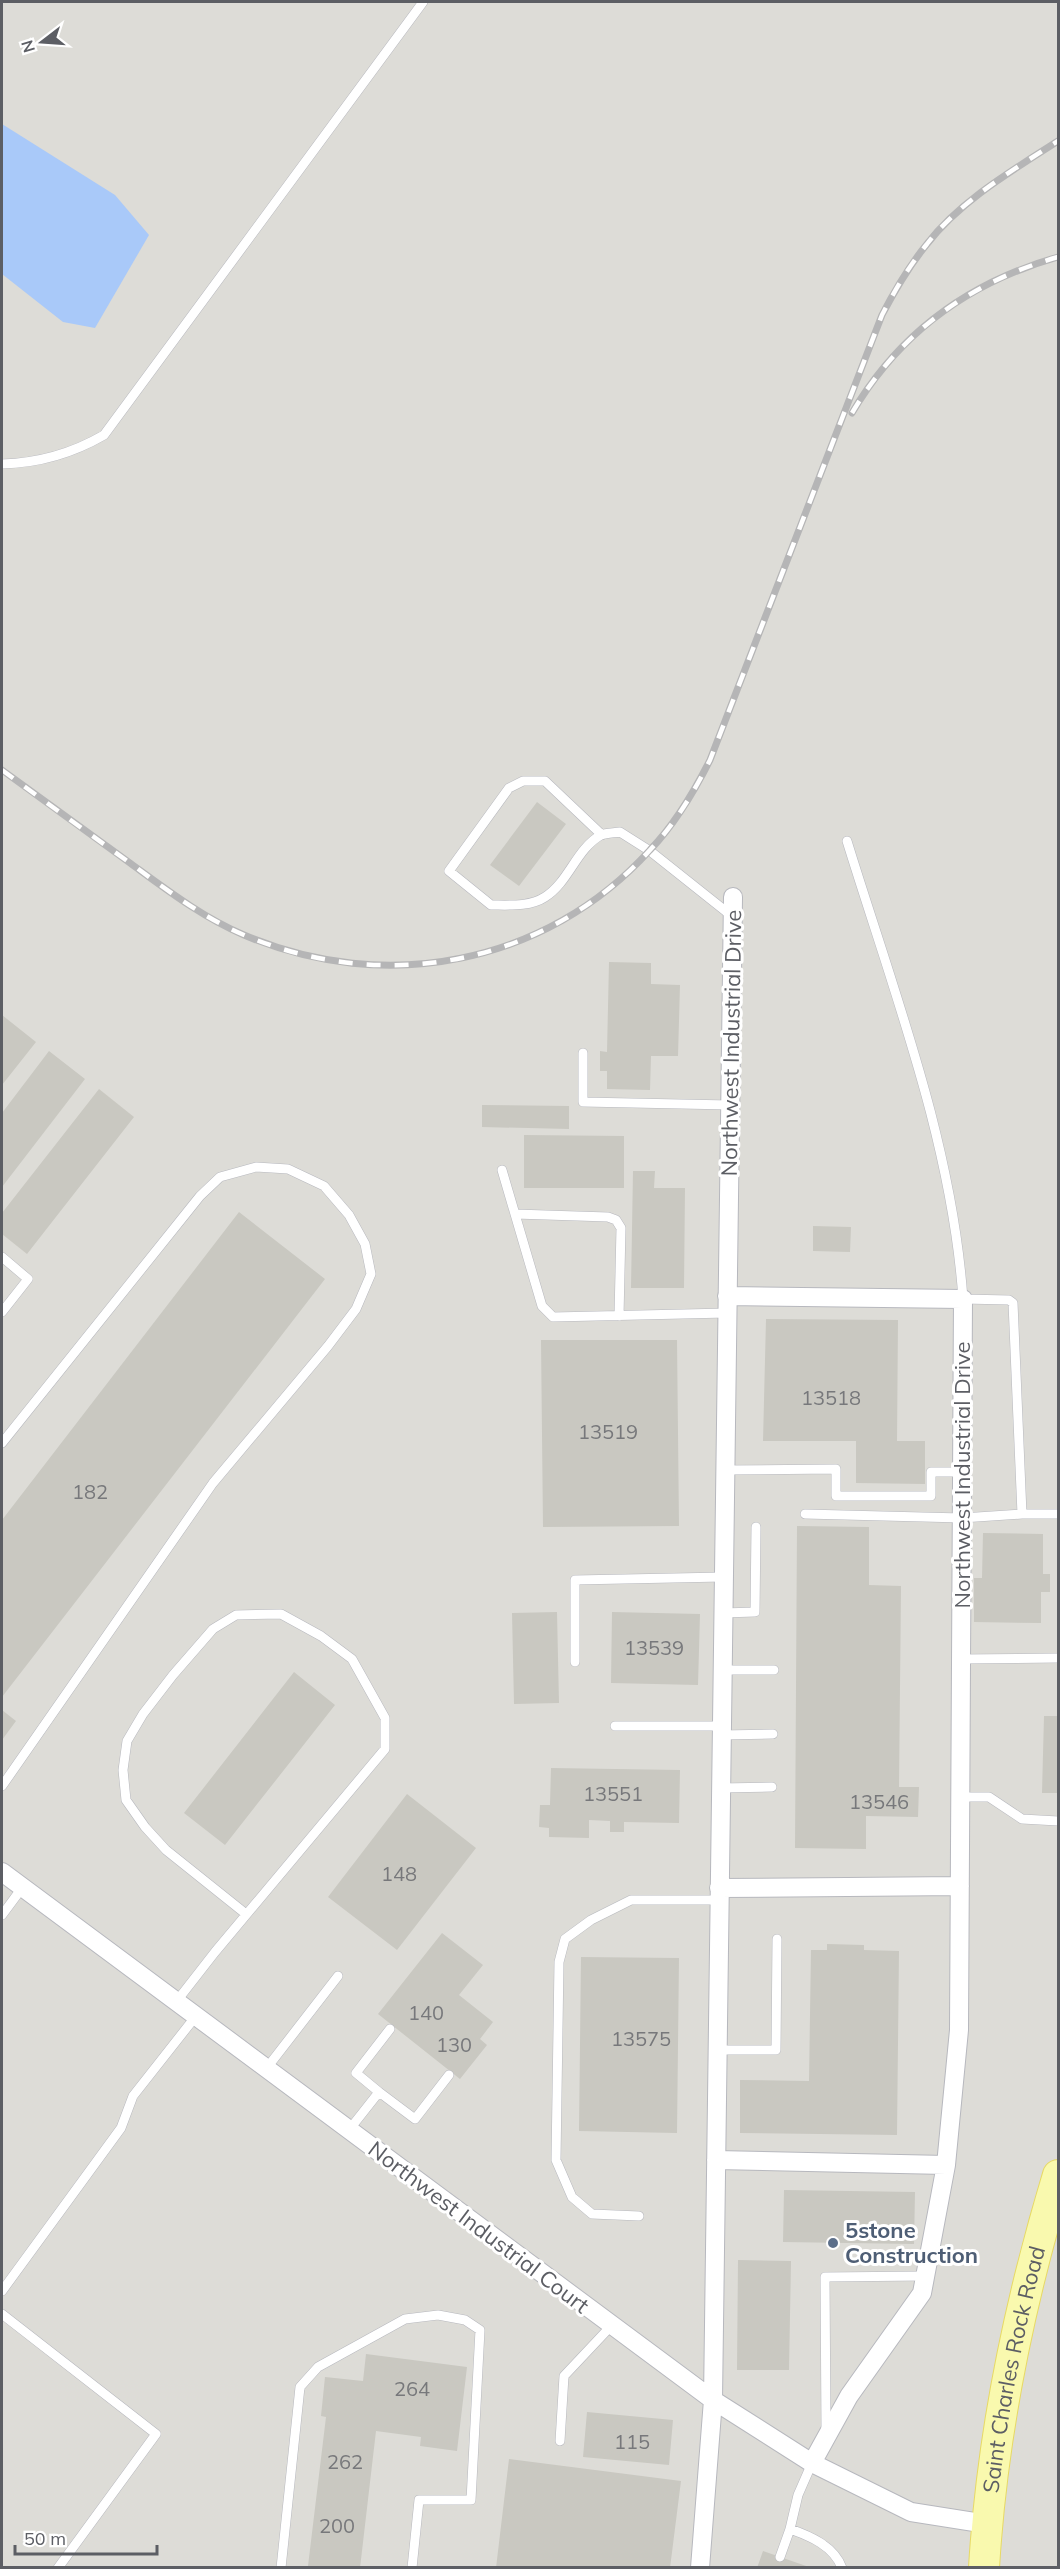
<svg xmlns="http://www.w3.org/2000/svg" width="1060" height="2569" font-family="Mulish,sans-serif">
<rect width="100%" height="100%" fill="#eeede5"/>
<!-- industrial -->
<path fill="#dddcd7" d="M2 2H1058V2567H2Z"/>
<!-- water -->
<path fill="#a9c9f9" d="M2 124 115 195 149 235 95 328 63 322 2 274Z"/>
<!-- building -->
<path fill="#c9c8c1" d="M537 802 566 824 519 886 490 865Z
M609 962 651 963V984L680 985 678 1056H651L650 1090 607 1089V1071H600V1051L607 1052Z
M2 1015 36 1042 2 1085Z
M49 1051 85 1079 2 1187V1113Z
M99 1089 134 1117 27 1254 2 1234V1213Z
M482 1105 569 1106V1129L482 1127Z
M524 1135 624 1136V1188H524Z
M633 1171H655L654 1188H685L684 1288H631Z
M239 1212 325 1279 2 1697V1520Z
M813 1226 851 1227 850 1252 813 1251Z
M766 1319 898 1320 897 1441H925V1484L856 1483V1441H763Z
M541 1340H677L679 1526 543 1527Z
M797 1526 869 1527V1585L901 1586 899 1787H919L918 1817 866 1816V1849L795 1848Z
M983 1533 1043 1534V1574H1050V1592H1041V1623L974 1622V1578H982Z
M557 1612 559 1703 514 1704 512 1613Z
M612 1612 700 1614 698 1685 611 1683Z
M294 1672 335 1705 225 1845 184 1813Z
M2 1710 16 1721 2 1740Z
M1044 1716H1058V1793H1042Z
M551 1768 680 1770 679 1823 624 1822V1832H610V1821L589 1820V1838L549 1837V1828L539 1827 540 1805H550Z
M407 1794 476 1848 397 1950 328 1897Z
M442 1933 483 1965 459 1995 493 2022 480 2039 487 2045 460 2079 378 2014Z
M827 1944 864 1945V1950L899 1951 897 2135 740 2133V2080L809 2081 811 1950H827Z
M581 1957 679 1958 677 2133 579 2131Z
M784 2190 915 2192 914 2244 783 2242Z
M738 2260 791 2261 789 2370H737Z
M366 2354 467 2367 457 2451 420 2446 421 2437 376 2431 360 2568 308 2566 326 2417 321 2416 325 2377 363 2381Z
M587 2412 673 2420 669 2465 583 2457Z
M509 2459 681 2481 670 2568H496Z
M763 2551 809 2567V2568H757Z"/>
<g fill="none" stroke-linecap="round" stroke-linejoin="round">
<defs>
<path id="service" d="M2 464C38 463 73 453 104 435L423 2
M602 835 545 781H523L509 788 449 871 491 905C508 905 530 907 545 897 569 882 576 849 601 835 606 833 614 833 620 832L650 851 733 917
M847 841C893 990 952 1142 963 1299L1009 1300 1013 1303 1022 1514H1058
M583 1053V1102L730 1105
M502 1170 542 1306 553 1317 727 1313
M515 1214 608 1217 616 1220 621 1228 619 1316
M2 1257 28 1279 2 1312
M2 1443 200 1196 220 1177 256 1167 288 1169 324 1186 349 1215 365 1244 371 1274 356 1309 328 1346 213 1483 2 1786
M724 1470 836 1469V1496H931V1472H962
M805 1514 962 1518 1022 1514
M723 1613 755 1612 756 1527
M961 1659 1058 1658
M575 1662V1580L723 1577
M722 1670H774
M615 1726H721
M721 1735 773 1734
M720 1788 772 1787
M960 1797H989L1022 1819 1058 1821
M2 1915 22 1888
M176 2002 215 1952 385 1749V1718L352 1659 321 1636 281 1614 236 1615 213 1629 173 1675 143 1714 127 1741 123 1770 126 1800 145 1827 166 1850 246 1914
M717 2050H776L777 1939
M266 2069 338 1976
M379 2092 415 2119 449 2075
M349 2130 379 2092 356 2073 390 2029
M639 2216 592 2214 572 2197 556 2160 559 1962 565 1939 591 1920 631 1900H719
M2 2291 121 2128 133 2096 196 2016
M2 2314 156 2434 58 2568
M826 2429 825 2277 925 2276
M560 2441 564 2376 612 2325
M812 2463 798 2495 790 2529C810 2536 834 2546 842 2568
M780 2557 790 2529
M281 2568 300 2387 318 2367 405 2319 438 2315 465 2320 480 2330 471 2500H419L412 2568"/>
<path id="minor" d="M727 1296 963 1299 959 2030 946 2165 922 2293 849 2396 812 2463
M2 1872 713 2400 812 2463 911 2512 987 2524
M719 1888 960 1886
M716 2160 946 2165
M700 2568 713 2400 733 897"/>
<g id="primary">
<path id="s1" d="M984 2568C992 2433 1019 2304 1058 2175"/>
</g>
</defs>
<!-- service casing -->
<use href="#service" stroke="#b7b8be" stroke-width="10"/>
<!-- minor casing -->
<use href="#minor" stroke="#b7b8be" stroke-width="20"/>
<!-- primary casing -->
<use href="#primary" stroke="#e7d964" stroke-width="32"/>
<!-- service -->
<use href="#service" stroke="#fff" stroke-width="9"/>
<!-- minor -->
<use href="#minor" stroke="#fff" stroke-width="18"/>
<!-- primary -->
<use href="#primary" stroke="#f9f9ae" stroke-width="30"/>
<defs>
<path id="rail" d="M852 413C899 333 970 282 1058 257
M2 770C44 801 87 832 130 863 167 890 202 917 244 935 385 995 546 965 650 850 675 824 694 792 710 760L882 315C895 290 909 266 927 244 960 201 1013 170 1058 141"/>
</defs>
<!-- rail casing -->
<use href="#rail" stroke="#b5b5b6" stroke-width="7"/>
<!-- rail -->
<use href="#rail" stroke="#fff" stroke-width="4.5" stroke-dasharray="14" stroke-linecap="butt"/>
</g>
<!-- markers -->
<circle fill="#5c6f8a" stroke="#fff" stroke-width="2" cx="833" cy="2243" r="6"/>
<g text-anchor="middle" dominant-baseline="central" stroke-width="6" stroke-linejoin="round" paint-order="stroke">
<!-- number labels -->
<g font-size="20" fill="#77787b">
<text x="831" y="1397">13518</text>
<text x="608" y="1431">13519</text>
<text x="90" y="1491">182</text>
<text x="654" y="1647">13539</text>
<text x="613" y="1793">13551</text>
<text x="879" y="1801">13546</text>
<text x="399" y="1873">148</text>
<text x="426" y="2012">140</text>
<text x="641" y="2038">13575</text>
<text x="454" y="2044">130</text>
<text x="412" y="2388">264</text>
<text x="632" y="2441">115</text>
<text x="345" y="2461">262</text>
<text x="337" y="2525">200</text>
</g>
<!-- street labels -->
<g font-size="22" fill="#5c5e64" stroke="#fff">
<text transform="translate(731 1043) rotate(-89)">Northwest Industrial Drive</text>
<text transform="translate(962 1475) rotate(-90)">Northwest Industrial Drive</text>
<text transform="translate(479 2227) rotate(37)">Northwest Industrial Court</text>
<text stroke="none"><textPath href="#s1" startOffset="201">Saint Charles Rock Road</textPath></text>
</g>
<!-- service labels -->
<g font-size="22" font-weight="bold" fill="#4e5e75" stroke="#fff" text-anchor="start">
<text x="845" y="2230">5stone<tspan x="845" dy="25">Construction</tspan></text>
</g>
</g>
<!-- border -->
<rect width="1060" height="2569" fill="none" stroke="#5c5e64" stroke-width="6"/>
<!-- north arrow -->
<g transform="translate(42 42) rotate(253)" stroke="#ffffff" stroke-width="4.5" paint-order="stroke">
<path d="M0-4.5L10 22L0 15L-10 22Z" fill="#5c5e64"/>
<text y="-9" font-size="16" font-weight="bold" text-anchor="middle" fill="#5c5e64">N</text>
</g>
<!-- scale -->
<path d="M15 2545v9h142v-9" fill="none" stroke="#5c5e64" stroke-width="3"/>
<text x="24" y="2545" font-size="18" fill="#5c5e64" stroke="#ffffff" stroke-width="4.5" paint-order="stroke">50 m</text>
</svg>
